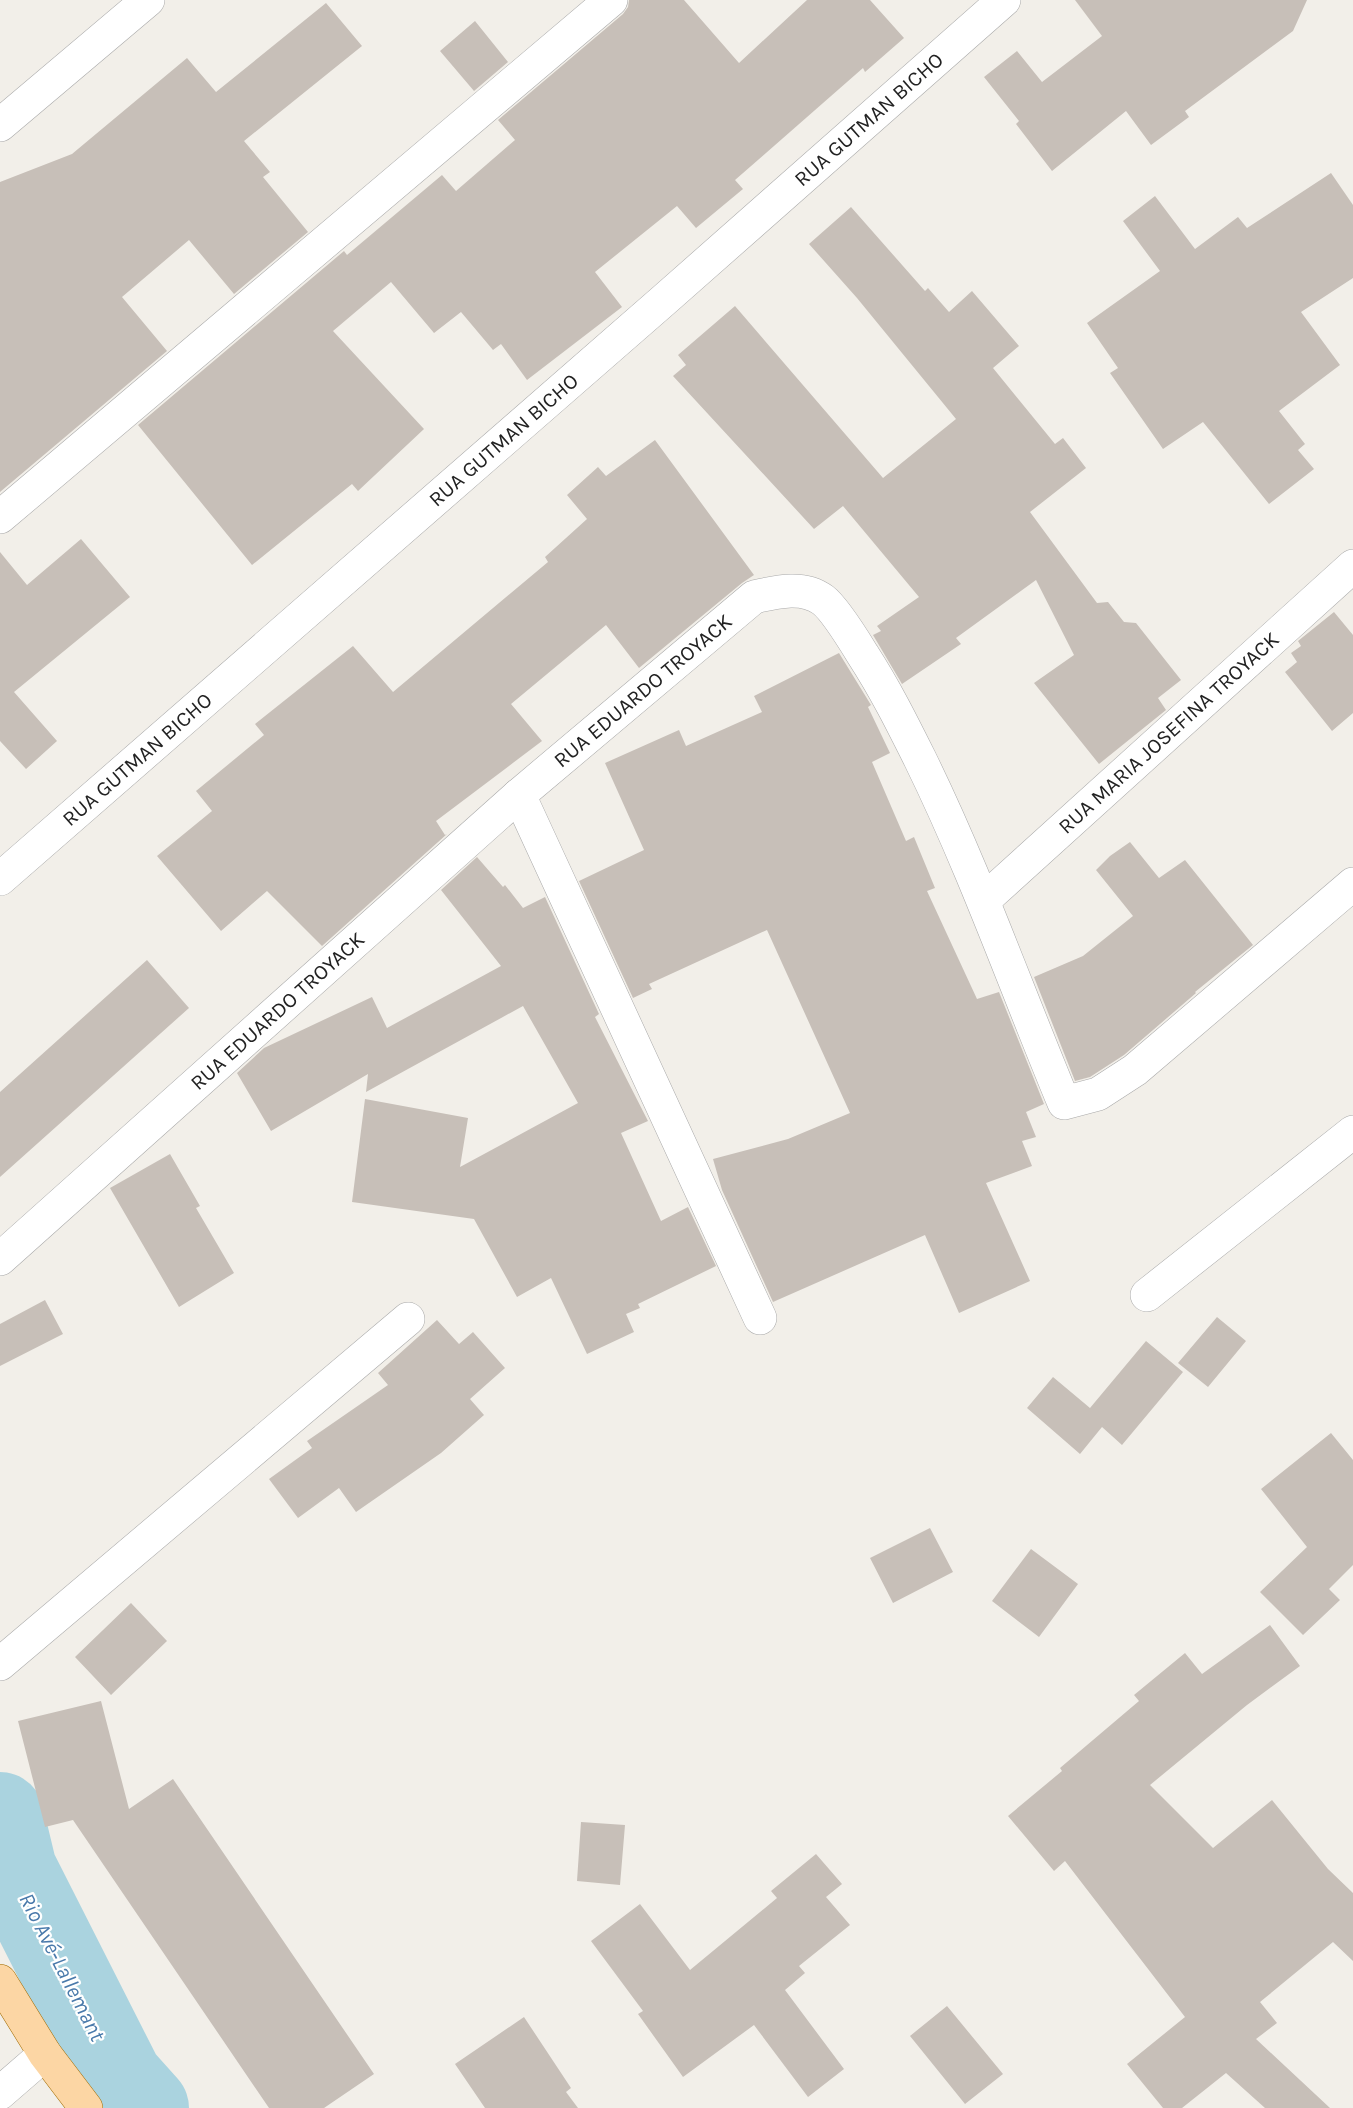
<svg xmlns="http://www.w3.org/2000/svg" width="1353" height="2108" viewBox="0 0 1353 2108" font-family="Karla,sans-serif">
<rect width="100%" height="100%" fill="#f2efe9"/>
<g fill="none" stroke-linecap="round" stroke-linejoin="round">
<path stroke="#aad3df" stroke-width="88" d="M 0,1816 L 13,1870 L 119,2079 L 145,2108"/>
</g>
<path fill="#c7bfb8" d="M 629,0 L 684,0 L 739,63 L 807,0 L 870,0 L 904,38 L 865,72 L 863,68 L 735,180 L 743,189 L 696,228 L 677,206 L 595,272 L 622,307 L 527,380 L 501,344 L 493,350 L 461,312 L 434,333 L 391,282 L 333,331 L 424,429 L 358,491 L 352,484 L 252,565 L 138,425 L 344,251 L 347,255 L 442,175 L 456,191 L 515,140 L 498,120 L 623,14 L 628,7 Z
M 1075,0 L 1307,0 L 1293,31 L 1185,111 L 1189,117 L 1151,145 L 1126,111 L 1052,171 L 1016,124 L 1019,121 L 984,77 L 1017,51 L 1042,82 L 1102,36 Z
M 326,3 L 362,46 L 244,141 L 270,172 L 263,177 L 308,232 L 234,294 L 189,240 L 122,297 L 167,351 L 0,492 L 0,182 L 72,154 L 187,58 L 216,92 Z
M 475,21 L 508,62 L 474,91 L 440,51 Z
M 1331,173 L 1353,205 L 1353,278 L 1301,312 L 1340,365 L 1279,411 L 1305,444 L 1298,450 L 1314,469 L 1269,504 L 1203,422 L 1163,449 L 1110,373 L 1118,368 L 1087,323 L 1160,271 L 1123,221 L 1155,196 L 1195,249 L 1238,217 L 1247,228 Z
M 851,207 L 925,291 L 928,288 L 949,312 L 972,291 L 1019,346 L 993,368 L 1055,444 L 1063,438 L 1086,468 L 1030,512 L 1097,603 L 1108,602 L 1124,622 L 1136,623 L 1181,680 L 1158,698 L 1166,710 L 1099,764 L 1034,683 L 1074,655 L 1036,580 L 956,638 L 961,644 L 902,684 L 873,635 L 881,631 L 877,626 L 919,597 L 843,506 L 814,529 L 673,376 L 686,365 L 678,355 L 735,306 L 883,478 L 956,419 L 857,298 L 809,244 Z
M 655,440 L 754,575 L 742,583 L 639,668 L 606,625 L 511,704 L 542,741 L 436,821 L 445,835 L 447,834 L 322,946 L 267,891 L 221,931 L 157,856 L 212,811 L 196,791 L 264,735 L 255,724 L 353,646 L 393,692 L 548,562 L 545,557 L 587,519 L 567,495 L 598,467 L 606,476 Z
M 81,539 L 130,597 L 14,692 L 57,741 L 26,769 L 0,741 L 0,552 L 27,585 Z
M 1334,612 L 1353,635 L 1353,713 L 1332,731 L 1285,672 L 1297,662 L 1291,653 L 1301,646 L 1298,641 Z
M 839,653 L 871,705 L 868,707 L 890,753 L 872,762 L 906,841 L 914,837 L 935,888 L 927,891 L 977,999 L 999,992 L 1044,1104 L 1026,1112 L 1036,1137 L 1022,1141 L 1032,1166 L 986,1183 L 1030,1281 L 959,1313 L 925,1235 L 773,1302 L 722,1190 L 713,1159 L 788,1139 L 850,1113 L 767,930 L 649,984 L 652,989 L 633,998 L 579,881 L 644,850 L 605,763 L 679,730 L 686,746 L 762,712 L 754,696 Z
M 1130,842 L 1159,878 L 1185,860 L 1253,945 L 1195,992 L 1196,993 L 1124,1055 L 1090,1077 L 1075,1081 L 1034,977 L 1083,956 L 1133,916 L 1096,870 L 1110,856 Z
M 477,857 L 503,887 L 505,885 L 523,908 L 545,897 L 599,1014 L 595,1017 L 648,1121 L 621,1133 L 661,1221 L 688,1207 L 716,1266 L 638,1304 L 640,1308 L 626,1314 L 634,1332 L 587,1354 L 551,1278 L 517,1297 L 474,1219 L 352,1202 L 365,1099 L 468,1118 L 460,1167 L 578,1103 L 523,1006 L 366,1092 L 368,1074 L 271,1131 L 237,1073 L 264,1048 L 372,997 L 387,1028 L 501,966 L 441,890 Z
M 147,960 L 189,1008 L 0,1177 L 0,1092 Z
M 170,1154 L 200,1206 L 196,1208 L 234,1273 L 179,1307 L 110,1188 Z
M 45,1300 L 63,1334 L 0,1366 L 0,1324 Z
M 1217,1317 L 1246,1341 L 1208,1387 L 1178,1363 Z
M 437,1320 L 459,1344 L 473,1332 L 505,1368 L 470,1399 L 484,1415 L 441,1453 L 356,1512 L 339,1488 L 298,1518 L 269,1479 L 312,1448 L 307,1441 L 388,1385 L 378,1373 Z
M 1146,1341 L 1183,1372 L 1122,1445 L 1102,1427 L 1080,1454 L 1027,1408 L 1053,1377 L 1090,1408 Z
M 1331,1433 L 1353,1460 L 1353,1565 L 1329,1589 L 1340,1600 L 1303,1635 L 1260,1592 L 1307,1547 L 1261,1489 Z
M 930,1528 L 953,1572 L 893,1603 L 870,1558 Z
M 1031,1549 L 1078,1584 L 1039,1637 L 992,1601 Z
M 131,1603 L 167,1641 L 111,1695 L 75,1657 Z
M 1270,1625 L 1300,1666 L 1247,1705 L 1150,1785 L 1213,1848 L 1272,1800 L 1328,1869 L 1353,1893 L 1353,1961 L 1333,1942 L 1260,2002 L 1277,2023 L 1256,2039 L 1330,2108 L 1265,2108 L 1226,2073 L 1182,2108 L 1163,2108 L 1127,2064 L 1185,2017 L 1065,1861 L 1054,1871 L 1008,1816 L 1062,1771 L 1060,1768 L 1139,1701 L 1134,1695 L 1185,1653 L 1202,1674 Z
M 101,1701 L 129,1809 L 173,1779 L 374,2074 L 324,2108 L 269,2108 L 73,1820 L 45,1827 L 18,1721 Z
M 581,1822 L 625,1825 L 620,1885 L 577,1881 Z
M 816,1854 L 842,1884 L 826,1897 L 850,1925 L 799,1966 L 805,1973 L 785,1990 L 844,2069 L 808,2097 L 754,2025 L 683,2077 L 638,2014 L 643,2011 L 591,1941 L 640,1904 L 690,1970 L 777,1898 L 771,1891 Z
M 947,2006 L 1003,2074 L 965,2104 L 910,2036 Z
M 524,2017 L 571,2088 L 566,2092 L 578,2108 L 485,2108 L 455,2064 Z"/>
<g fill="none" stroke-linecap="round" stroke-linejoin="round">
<g stroke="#a9a9a9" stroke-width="34">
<g id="minor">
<path d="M 0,125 L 148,0"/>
<path d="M 0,517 L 611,0"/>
<path d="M 519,795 L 760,1318"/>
<path id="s1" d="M 0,879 L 664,300 L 1004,0"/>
<path id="s2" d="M 984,900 L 1353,566"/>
<path id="s3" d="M 0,1259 L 519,795 L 754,597 C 776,592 803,585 823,600 C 835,609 855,642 863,655 C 885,689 902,723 920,759 C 975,871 1016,988 1064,1103 L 1098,1094 L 1135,1070 L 1353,884"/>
<path d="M 1147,1295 L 1353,1132"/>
<path d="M 0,1664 L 408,1319"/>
<path d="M 0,2093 L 45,2054"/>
</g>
</g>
<g stroke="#a06b00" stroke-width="34">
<path id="major" d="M 0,1981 L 45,2054 L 86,2108"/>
</g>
<use href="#minor" stroke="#fff" stroke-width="33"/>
<use href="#major" stroke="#fcd6a4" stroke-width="33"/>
</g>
<g text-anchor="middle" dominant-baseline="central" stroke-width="4.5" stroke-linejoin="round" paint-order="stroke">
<g font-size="21" fill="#222" stroke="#fff">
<text stroke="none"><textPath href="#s1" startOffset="1154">RUA GUTMAN BICHO</textPath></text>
<text stroke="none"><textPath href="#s1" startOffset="668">RUA GUTMAN BICHO</textPath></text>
<text stroke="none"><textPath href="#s3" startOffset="858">RUA EDUARDO TROYACK</textPath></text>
<text stroke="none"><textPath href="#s2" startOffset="249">RUA MARIA JOSEFINA TROYACK</textPath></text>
<text stroke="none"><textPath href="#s1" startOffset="182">RUA GUTMAN BICHO</textPath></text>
<text stroke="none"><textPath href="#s3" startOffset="372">RUA EDUARDO TROYACK</textPath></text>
</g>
<g font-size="22" font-style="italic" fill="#4a7aab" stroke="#fff">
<text transform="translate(62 1967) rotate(63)">Rio Avé‐Lallemant</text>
</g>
</g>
</svg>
